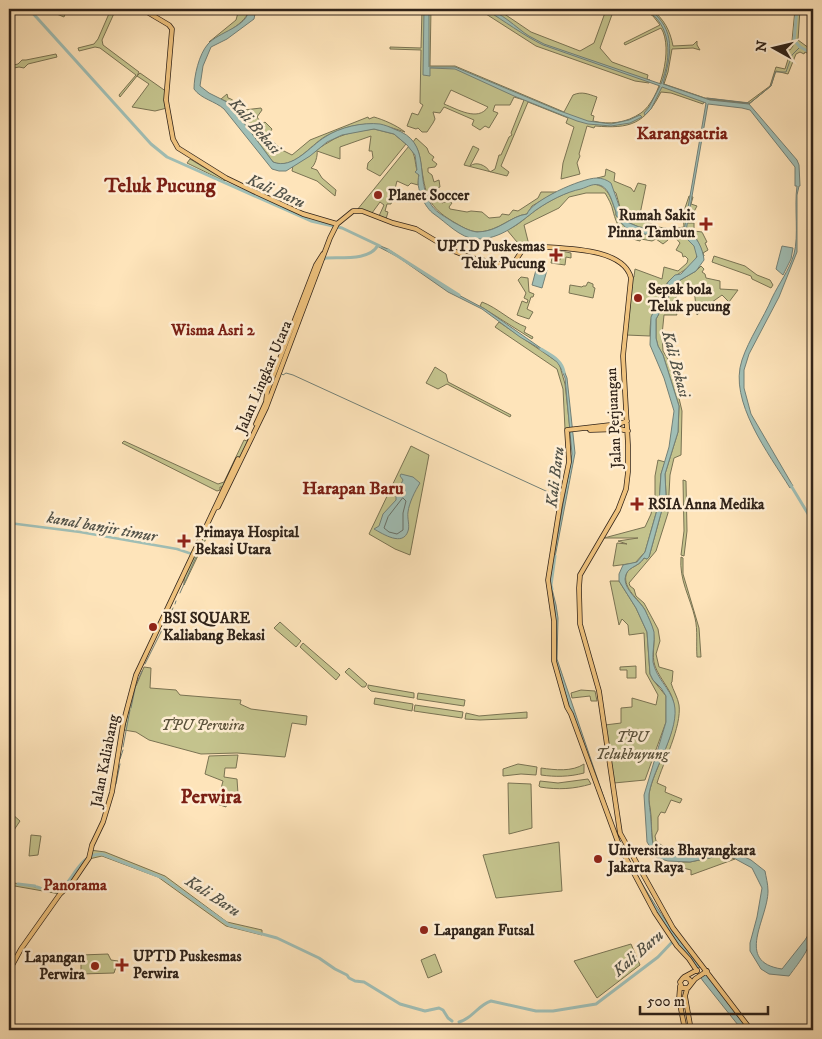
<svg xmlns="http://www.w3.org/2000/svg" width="822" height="1039" viewBox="0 0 822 1039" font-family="'IM FELL DW Pica',serif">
<rect width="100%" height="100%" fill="#fee4ba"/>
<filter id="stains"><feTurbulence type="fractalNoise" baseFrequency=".004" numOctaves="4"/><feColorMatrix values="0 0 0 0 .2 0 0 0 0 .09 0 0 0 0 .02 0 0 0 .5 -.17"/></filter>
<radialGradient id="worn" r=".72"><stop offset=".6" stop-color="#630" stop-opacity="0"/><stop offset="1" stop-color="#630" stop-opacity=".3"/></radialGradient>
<path fill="#c4c38d" stroke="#7a7353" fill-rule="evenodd" d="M 47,9 L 67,9 L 64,17 L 47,10 Z
M 111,9 L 116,9 L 102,40 L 103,45 L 139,72 L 137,76 L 140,73 L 167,92 L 167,108 L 155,111 L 132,107 L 149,84 L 137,76 L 120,97 L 119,95 L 136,75 L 100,48 L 95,47 L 79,51 L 78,48 L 94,44 L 98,39 Z
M 239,9 L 249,9 C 248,23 220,36 209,42 L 236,20 Z
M 422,9 L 431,9 L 430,66 L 455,66 L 564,112 L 573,95 C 582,91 588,94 597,97 L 591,115 L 594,116 L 593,121 C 610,125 626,123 641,113 C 660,100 674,48 661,28 L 625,45 L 624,43 L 660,25 L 653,16 L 642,9 L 651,9 C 664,19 670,30 673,46 L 693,45 L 697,41 L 697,45 L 700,50 L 693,48 L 672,49 L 668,72 L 664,84 L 705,98 L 747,103 L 770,86 L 776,67 L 785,69 L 789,56 L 785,54 L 787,49 L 790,50 L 793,46 L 792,41 L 795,9 L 800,9 L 798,40 L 813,51 L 813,56 L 805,52 L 804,54 L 800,52 L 796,54 L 788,74 L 776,71 L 771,86 L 749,104 L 705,99 L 703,104 L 671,93 L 661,92 C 645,124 630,129 595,126 L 594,128 L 587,126 L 579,154 L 580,156 L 577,163 L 580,174 L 561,179 L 563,163 L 574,127 L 566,123 L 568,118 L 528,102 L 501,166 L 509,172 L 507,176 L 464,165 L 473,146 L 479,149 L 470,166 C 476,161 486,165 490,172 L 495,169 L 499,155 L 501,155 L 509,137 L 512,135 L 511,133 L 524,100 L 514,97 L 510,105 L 495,105 L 493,111 L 498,113 L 489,128 L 485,126 L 480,130 L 472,125 L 474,120 L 444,107 L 440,113 L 433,112 L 435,119 L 433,123 L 427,132 L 422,132 L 418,128 L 416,129 L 407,126 L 412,113 L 418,115 L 423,105 L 420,103 L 421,50 L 390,49 L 390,47 L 421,48 ZM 451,90 L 488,107 C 478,122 457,109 444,104 Z
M 489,9 L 497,9 L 531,32 L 580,51 L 594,43 L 606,10 L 614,9 L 600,48 L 612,62 L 648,75 L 647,79 L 650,80 L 649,83 L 635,81 L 536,46 L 486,14 Z
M 56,54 L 57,57 L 28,64 L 24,68 L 19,67 L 9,69 L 9,66 L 18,64 L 22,60 L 26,60 Z
M 227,94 L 228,98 C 234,99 237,106 243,107 L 244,110 L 261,108 L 262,110 L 257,117 L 262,124 L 265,122 L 272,129 L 268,136 L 269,138 L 282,150 L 292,155 L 310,140 L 368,117 L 369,119 L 374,117 C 384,120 396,125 405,132 C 389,127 376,122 359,125 C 348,126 336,131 326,136 C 310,145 293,171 273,162 L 229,103 L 221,99 Z
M 374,129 L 394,134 L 406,144 L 380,176 L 367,169 L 368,163 L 373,158 L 372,151 L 369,151 L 371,136 L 340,147 L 340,159 L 317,151 C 318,155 315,166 311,168 L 317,170 L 322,178 L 336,190 L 335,196 L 317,181 L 292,171 L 293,165 C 307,159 316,149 329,142 C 343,133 358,131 374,129 Z
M 416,138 L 427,148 L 429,153 L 434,157 L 432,160 L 437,164 L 435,167 L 428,168 L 428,172 L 432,175 L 434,182 L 439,180 L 440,187 L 432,190 L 432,193 L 437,192 L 442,203 L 448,201 L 452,203 L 449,207 L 450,209 L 467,212 L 471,211 L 482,212 L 489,218 L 500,217 L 502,214 L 509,215 L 513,210 L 518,211 L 538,198 L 541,192 L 556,192 L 532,206 L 527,214 C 511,216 500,230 480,232 C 469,232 461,226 452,221 C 429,207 426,196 422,171 C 420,159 420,151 413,142 Z
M 409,146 C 417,155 414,166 419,176 L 418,185 L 411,183 L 408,186 L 397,181 L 391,204 L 387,204 L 385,211 L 388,212 L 386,219 L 379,216 L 384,205 L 380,202 L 372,213 L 357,210 Z
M 190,159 L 225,180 L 224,181 L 187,163 Z
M 606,169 L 615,173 L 614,181 L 631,188 L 634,192 L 638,183 L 646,185 L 639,219 L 652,224 L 652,226 L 671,229 L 684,227 L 683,214 L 689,196 L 693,197 L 691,204 L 697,206 L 688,223 L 694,223 L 694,231 L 702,232 L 707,242 L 705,243 L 708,250 L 703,253 L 704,256 L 697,240 L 692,233 L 677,231 L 667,234 L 665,231 L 639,227 L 627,222 L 621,211 L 616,193 L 597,178 L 605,176 Z
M 593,184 C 609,186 611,199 616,212 L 616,215 C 626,233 635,233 654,235 L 656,237 L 668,237 L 668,240 L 663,244 L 656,239 L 652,241 L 641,239 L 640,241 C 622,237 617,226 613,211 C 612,205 608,198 605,193 L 586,193 L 569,197 L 559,208 L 524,225 L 529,245 L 522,248 L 507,230 C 519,225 526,217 536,210 C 552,198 574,189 593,184 Z
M 674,236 C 682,236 689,238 694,245 C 706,265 677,271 668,282 C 663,288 654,308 652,316 C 650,322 650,330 650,336 L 626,335 L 631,278 L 634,277 L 635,269 L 662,279 L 664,267 L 678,271 L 687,263 L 688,259 L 685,256 L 683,257 L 682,253 L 676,250 L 680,243 Z
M 561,251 L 571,253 L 571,258 L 566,257 L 565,265 L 551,263 L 552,258 L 560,260 Z
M 714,256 L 745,266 L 757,275 L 770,280 L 773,285 L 771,288 L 752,279 L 751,276 L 712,262 Z
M 701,266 L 704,269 L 702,272 L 705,274 L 706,278 L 720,281 L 720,289 L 738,290 L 729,302 L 722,295 L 708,305 L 697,315 L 694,289 L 680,288 L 673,305 L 677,315 L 664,315 L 662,335 L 663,351 L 671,364 L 682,411 L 681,455 L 674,458 L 670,475 L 668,513 L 656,551 L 629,583 L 630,586 L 634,589 L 636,596 L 644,603 L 658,629 L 660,641 L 656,654 L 659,667 L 673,671 L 672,682 L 671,683 C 673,690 678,698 679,705 C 682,726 663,763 657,783 L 666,787 L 665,792 L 682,799 L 680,803 L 671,800 L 665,813 L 661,812 L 658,817 L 658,830 L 655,836 L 656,841 L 664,847 L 675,853 L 729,847 L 730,850 L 677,856 L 668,856 L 655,851 C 651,839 652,829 651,817 C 651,809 648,801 649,794 C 654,767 677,736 674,706 C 673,691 660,680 655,666 C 651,655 656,642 653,631 C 652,625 648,617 645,610 C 639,599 623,589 626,575 C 628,566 638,568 644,558 L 647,559 L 649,557 L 666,495 L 665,474 L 678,432 L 679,406 L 663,355 L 658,346 L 656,338 L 656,319 L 677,282 L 696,271 Z
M 521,277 L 528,278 L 529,292 L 534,294 L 533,297 L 531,297 L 527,309 L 533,312 L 529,319 L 517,315 L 522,301 L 527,303 L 528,300 L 524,298 L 526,293 L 518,280 Z
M 588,282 L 593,284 L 593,287 L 595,288 L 593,298 L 569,293 L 570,285 L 582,287 L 583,286 L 586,286 Z
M 482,302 C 498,308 510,321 526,327 L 524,332 L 533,337 L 532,339 L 480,306 Z
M 499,322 L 559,363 L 565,384 L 570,429 L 565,429 L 563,389 L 557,369 L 495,327 Z
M 435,367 L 446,374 L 448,382 L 511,415 L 510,417 L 447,384 L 438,389 L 426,383 Z
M 251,434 L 253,434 L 225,487 L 220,487 L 220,490 L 217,491 L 122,443 L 124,441 L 218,484 L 224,482 L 244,440 L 247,441 Z
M 411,446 L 429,455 L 410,555 L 395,549 L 369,534 Z
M 658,460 L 665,462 L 661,474 L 659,503 L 645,552 L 635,563 L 613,566 L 617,543 L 627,544 L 618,541 L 638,538 L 604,538 L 645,527 L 651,514 L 655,496 L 655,476 Z
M 683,480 L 686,481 L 687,531 L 684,556 L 681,555 L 684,531 Z
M 208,524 L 212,526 L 184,585 L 184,576 Z
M 681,557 L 683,558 L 683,574 L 699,628 L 701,657 L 697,657 C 696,643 698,631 695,618 C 690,597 679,580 681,557 Z
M 610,581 L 619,581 L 636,608 L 647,632 L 650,674 L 653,680 L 666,696 L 666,722 L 645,780 L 614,783 L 605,725 L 621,723 L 621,708 L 632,707 L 632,698 L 656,705 L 658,695 L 646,673 L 644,633 L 629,635 L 628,625 L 622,619 L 619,625 Z
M 280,622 L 301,641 L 296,647 L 274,628 Z
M 303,643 L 340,675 L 336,680 L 300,647 Z
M 636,666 L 636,678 L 627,678 L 627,670 L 620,670 L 620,667 Z
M 144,667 L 151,668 L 150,688 L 176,690 L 180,695 L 241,700 L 240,704 L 251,709 L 307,716 L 306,725 L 292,723 L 285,757 L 237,753 L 201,754 L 149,740 L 136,732 L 124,730 L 134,686 L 136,686 Z
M 349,668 L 367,684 L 365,687 L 362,687 L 345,672 Z
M 368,685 L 414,693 L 414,698 L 371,691 L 368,688 Z
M 581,690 L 595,691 L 597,701 L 591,701 L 590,696 L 572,698 L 571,693 Z
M 418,693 L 465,700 L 464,706 L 417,699 Z
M 375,698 L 413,704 L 412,711 L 374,704 Z
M 415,705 L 463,712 L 462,718 L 414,711 Z
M 527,712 L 527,718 L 480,720 L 465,719 L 466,713 L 479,716 Z
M 238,755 L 236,768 L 225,768 L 224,777 L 237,779 L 238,794 L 229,792 L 226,807 L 217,804 L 223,781 L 205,774 L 209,756 Z
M 518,764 L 537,767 L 536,775 L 521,774 L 503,776 L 503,769 Z
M 584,764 L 584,773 C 569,777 555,777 541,775 L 541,768 C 555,770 572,772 584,764 Z
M 588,779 L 591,784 C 574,789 558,790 540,787 L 539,786 L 540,781 L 558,783 Z
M 508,783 L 531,784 L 532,828 L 509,834 Z
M 11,813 L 20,821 L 14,830 L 9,823 L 9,815 Z
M 31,835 L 41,836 L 38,855 L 29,856 Z
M 559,842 L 562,891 L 496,898 L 483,855 Z
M 90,850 L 105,852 L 165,876 L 227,922 L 262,930 L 262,935 L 226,926 L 158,877 L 102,856 L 89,859 L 72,883 L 60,894 L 9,885 L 9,882 L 41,888 L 61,890 L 85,859 L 89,856 Z
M 723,855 L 735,859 L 691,875 L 691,870 L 675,866 L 679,862 L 690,862 Z
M 631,944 L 640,965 L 597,998 L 574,961 Z
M 108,954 L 111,960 L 118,961 L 114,973 L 81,974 L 81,955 Z
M 435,954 L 442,972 L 428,978 L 421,960 Z"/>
<path fill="#a0beb5" stroke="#738077" d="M 249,9 L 256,9 L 254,19 L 227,39 L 211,47 L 203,66 L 200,86 L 209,93 L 229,103 L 273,162 C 293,170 310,146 325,137 C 340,127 363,122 380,124 C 385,125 390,127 394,129 C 434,142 413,179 432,206 C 437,213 446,217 453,222 C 461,226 468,231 477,232 C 499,232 510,216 527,214 C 531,201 581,178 597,178 C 602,178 607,180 611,183 L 624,220 L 627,222 L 639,227 L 665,231 L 667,234 L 684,231 L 706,103 L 662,87 L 651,109 L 645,115 L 644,113 L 649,107 L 660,86 L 543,45 C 523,35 504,21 485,9 C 501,11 516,28 529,36 C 534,39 539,41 544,44 L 661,84 C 672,56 672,27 646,9 L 649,9 C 677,30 671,55 663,84 L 710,100 L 749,104 L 797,160 L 799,165 L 800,186 L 799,186 L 797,195 L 797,252 L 779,297 L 749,354 L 744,370 L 744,388 L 751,414 L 793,486 L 790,488 C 769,454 728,401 742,360 C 749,339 763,319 772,298 C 779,283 789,271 794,254 C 799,236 794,207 797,186 L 795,186 L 795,167 L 750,110 L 742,108 L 708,104 L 686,231 C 697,235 703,249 704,260 L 696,271 L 677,282 L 656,319 L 656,338 L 658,346 L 663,355 L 679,406 L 678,432 L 665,474 L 666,495 L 649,557 L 647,559 L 644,558 C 638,568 626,566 625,579 C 625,591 640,601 645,610 C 648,617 652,624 654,632 C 655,642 652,652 653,662 C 656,678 670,688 674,703 C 681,729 653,768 649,794 C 648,803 651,812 651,821 C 652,832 651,840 655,851 L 668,856 L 677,856 L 730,850 L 751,860 L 765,871 C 766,877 768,884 768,891 C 768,919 734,962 782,969 L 805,940 L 813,927 C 813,946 800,961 789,976 L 769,974 L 761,969 L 750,951 L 750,943 L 757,917 L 762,888 L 752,868 L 730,856 L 723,855 L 690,862 L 668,861 L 657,858 L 647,842 L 644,795 L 666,722 L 666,696 L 661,688 L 653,680 L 650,674 L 647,632 L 636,608 L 619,581 L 619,574 L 623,565 L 637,562 L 645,552 L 659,503 L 661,474 L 669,447 L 674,411 L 664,378 L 650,345 L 651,317 L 668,282 L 675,275 L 681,274 L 697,257 L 694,246 L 684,236 L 656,236 L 654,235 C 633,233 627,233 616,215 L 616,212 C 613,205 610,190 602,186 C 594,182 588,187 581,189 C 566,192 549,201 536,210 C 519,223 500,240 476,239 C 460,238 447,223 434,214 C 425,208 415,188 419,175 L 415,172 L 417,170 L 415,155 L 407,145 L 394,134 L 374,129 L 342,135 L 327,142 L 310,156 L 286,171 L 279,171 L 272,169 L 224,109 C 215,101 201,99 194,89 C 194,76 199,54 208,44 C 218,32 248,27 249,9 Z
M 424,9 L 429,9 L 429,67 L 455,67 L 560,111 L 588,121 L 611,124 L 629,120 L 640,115 L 642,117 L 630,123 L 611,126 L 588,124 L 577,121 L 514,96 L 455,69 L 430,68 L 430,76 L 423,75 Z
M 378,245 L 388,249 L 453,292 L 485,309 L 555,358 L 563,368 L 567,378 L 575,453 L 551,578 L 551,585 L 556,605 L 558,618 L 557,659 L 611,819 C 631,873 665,922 700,967 L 698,969 L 678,945 L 657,914 L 618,841 L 570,709 L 555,660 L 555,611 L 550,578 L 572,454 L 565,378 L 561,368 L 557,362 L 537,347 L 520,337 L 482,309 L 448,292 L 398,257 L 377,246 Z
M 782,246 L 793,248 L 791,259 L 783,275 L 776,269 Z
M 537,266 L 547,270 L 542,288 L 532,285 Z
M 401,474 L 413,477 L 420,483 C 415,491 409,503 408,512 C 407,518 410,526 408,531 C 403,547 383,534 374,529 L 379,526 L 383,514 L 396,500 L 396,494 L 401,492 L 399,488 L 403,480 L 400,476 Z
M 707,971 L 751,1030 L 742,1030 L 703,981 L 699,975 Z"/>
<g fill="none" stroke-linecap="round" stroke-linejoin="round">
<path stroke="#687067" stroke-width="1" d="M 403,498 L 406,501 L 403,513 L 403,530 L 397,534 L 389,532 L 384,528 L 388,517 Z"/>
<path stroke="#738077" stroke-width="1" d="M 707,98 L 750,103 L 771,86 L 775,72 L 786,72 L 792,55 L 800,47
M 280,372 L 283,375 L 286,373 L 293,375 L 559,497
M 180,593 L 196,557
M 175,604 L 176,601
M 145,664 L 173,608
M 131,708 L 136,684 L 142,671
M 123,747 L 130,710
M 120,759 L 123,750
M 116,784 L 120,764"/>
<path stroke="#a0beb5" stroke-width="2.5" d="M 9,523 L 80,532 L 177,549 L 192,554
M 43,889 L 49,889"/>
<path stroke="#a0beb5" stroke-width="3" d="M 29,9 L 151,144 L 167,157 L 311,221 L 342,228 L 380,246
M 797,9 L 794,40 L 800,47 L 813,54
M 388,250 L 459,295
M 322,260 L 326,258 C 341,257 370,261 378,245
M 541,349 C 551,355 562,360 564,372
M 790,484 L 813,522
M 552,589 L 551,585 L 555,556
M 9,882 L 13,882
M 18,884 L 35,886
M 37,887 L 40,888
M 49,889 L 61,890 C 74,878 81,853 102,854 L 163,878 L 229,925 L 277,938 L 319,958 L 335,969 L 347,975 L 349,978 L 355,981 L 364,982 L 400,1004 L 425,1011 L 439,1008 L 443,1010 L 448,1018 L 452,1021
M 459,1022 C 472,1019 478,1005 491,1001 L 536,1011 L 553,1011 L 596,1004 L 658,957 L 675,939"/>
<g stroke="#302319" stroke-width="5.5">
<path id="primary" d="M 142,9 L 169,25 L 172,29 L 166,100 L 173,139 L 178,148 L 226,178 L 253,191 L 303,214 L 337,224
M 627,421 L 619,424 L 567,430 L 569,462 L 560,505 L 548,580 L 554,621 L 554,661 L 567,707 L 571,714 L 619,845 L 655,913 L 677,946 L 689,959 L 697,971
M 256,424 L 266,402 L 267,392 L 316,265 L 323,254
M 590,430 L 620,429 L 628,431
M 215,508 L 218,507 L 266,408 L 330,238 L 337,224 L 353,211 L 362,211 L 393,223 L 416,229 L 451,250 L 472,258 L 504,265 L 514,263 L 523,249 L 533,246 C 559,249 623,246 631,278 L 623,356 L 628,445 L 628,472 L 626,489 L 618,510 L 580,575 L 579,588 L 580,624 L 599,691 L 620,833 L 673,928 L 751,1030
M 9,971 L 21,949 L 60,894 L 72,883 L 89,858 L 92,845 L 103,822 L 112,792 L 123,724 L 136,675 L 238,459
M 684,977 L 697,970
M 691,984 L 690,980 L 687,978 L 683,978 L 680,982 L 682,988 L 688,988 L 695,979 L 707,971
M 680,986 L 679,999 L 685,1030
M 687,989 L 685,996 L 691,1030"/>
</g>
<use href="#primary" stroke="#efc27d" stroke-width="4"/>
</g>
<g fill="#8f2418" stroke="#feedd2" stroke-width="2">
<circle cx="378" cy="195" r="5"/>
<path d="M703.5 216.5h5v5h5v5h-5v5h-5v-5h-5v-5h5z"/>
<path d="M553.5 247.5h5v5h5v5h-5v5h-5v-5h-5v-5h5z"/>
<circle cx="638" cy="298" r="5"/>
<path d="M634.5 496.5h5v5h5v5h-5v5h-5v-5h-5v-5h5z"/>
<path d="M181.5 533.5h5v5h5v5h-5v5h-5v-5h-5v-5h5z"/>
<circle cx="153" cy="627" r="5"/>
<circle cx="598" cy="859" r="5"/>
<circle cx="424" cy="930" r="5"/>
<path d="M119.5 957.5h5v5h5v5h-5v5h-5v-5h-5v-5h5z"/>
<circle cx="95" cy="966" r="5"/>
</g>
<g text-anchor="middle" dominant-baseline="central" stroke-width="5" stroke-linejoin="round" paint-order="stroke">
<g font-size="15" font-weight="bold" fill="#302319" stroke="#feedd2" text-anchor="start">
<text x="388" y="195">Planet Soccer</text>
<text x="695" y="215" text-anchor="end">Rumah Sakit<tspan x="695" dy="17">Pinna Tambun</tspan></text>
<text x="545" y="246" text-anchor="end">UPTD Puskesmas<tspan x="545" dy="17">Teluk Pucung</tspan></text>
<text x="648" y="289">Sepak bola<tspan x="648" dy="17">Teluk pucung</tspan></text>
<text x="648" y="504">RSIA Anna Medika</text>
<text x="195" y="532">Primaya Hospital<tspan x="195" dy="17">Bekasi Utara</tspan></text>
<text x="163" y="618">BSI SQUARE<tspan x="163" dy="17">Kaliabang Bekasi</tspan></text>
<text x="608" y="850">Universitas Bhayangkara<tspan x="608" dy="17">Jakarta Raya</tspan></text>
<text x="434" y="930">Lapangan Futsal</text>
<text x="133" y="956">UPTD Puskesmas<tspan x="133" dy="17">Perwira</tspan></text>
<text x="85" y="957" text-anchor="end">Lapangan<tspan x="85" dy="17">Perwira</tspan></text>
</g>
<g font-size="15" fill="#302319" stroke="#feedd2">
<text transform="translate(264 377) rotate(-67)">Jalan Lingkar Utara</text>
<text transform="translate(614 418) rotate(-93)">Jalan Perjuangan</text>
<text transform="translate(105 761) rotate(-79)">Jalan Kaliabang</text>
</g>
<g font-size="15" font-style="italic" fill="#5c533c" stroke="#feedd2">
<text x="203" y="725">TPU Perwira</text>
<text x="632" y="737">TPU<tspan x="632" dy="17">Telukbuyung</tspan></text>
</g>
<g font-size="16" font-style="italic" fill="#525248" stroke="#feedd2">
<text transform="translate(255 126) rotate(49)">Kali Bekasi</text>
<text transform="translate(276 191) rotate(24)">Kali Baru</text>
<text transform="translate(676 364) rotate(75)">Kali Bekasi</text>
<text transform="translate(555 477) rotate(-83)">Kali Baru</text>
<text transform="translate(102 527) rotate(10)">kanal banjir timur</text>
<text transform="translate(213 896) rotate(33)">Kali Baru</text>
<text transform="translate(638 953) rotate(-41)">Kali Baru</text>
</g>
<g font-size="16" font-weight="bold" fill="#7a1f14" stroke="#feedd2">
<text x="213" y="330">Wisma Asri 2</text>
<text x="75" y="885">Panorama</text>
</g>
<g font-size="18" font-weight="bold" fill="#7a1f14" stroke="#feedd2">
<text x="682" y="134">Karangsatria</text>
<text x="353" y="489">Harapan Baru</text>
</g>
<g font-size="20" font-weight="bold" fill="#7a1f14" stroke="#feedd2">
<text x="160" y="186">Teluk Pucung</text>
<text x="211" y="797">Perwira</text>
</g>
</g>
<rect width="822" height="1039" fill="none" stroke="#fee4ba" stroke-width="30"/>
<rect x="10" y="10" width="802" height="1019" fill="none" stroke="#302319" stroke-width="2.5"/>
<rect x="15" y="15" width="792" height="1009" fill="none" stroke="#302319"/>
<g transform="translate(774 48) rotate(278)" stroke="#feedd2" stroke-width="4" paint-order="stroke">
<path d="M0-4L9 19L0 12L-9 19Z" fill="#302319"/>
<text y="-8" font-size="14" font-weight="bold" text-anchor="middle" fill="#302319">N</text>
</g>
<path d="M640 1006v8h128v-8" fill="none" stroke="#302319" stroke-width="2.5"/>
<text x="647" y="1006" font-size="15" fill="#302319" stroke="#feedd2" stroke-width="4" paint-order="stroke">500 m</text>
<rect width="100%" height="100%" filter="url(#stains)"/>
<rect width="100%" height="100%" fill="url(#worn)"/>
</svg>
